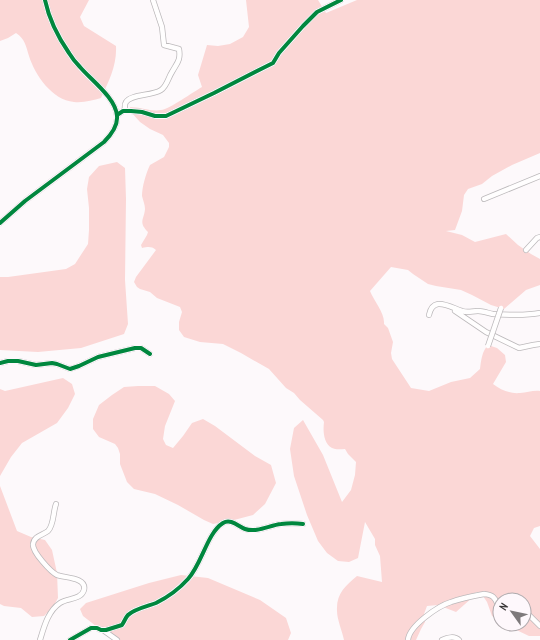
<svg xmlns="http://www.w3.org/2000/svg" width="540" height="640" viewBox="0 0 540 640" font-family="'PT Sans Narrow',sans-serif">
<rect width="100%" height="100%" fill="#fdf9fb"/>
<path fill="#fbd7d6" d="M 0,0 L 89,0 L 80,17 L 84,26 L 116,46 C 117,65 109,81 101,98 C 93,100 84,103 74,102 C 52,100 35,75 29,56 C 26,46 25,39 16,33 L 8,38 L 0,41 Z
M 246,0 L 318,0 L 326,13 L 357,0 L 540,0 L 540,153 L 512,165 L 492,176 L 482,184 L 468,189 L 464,195 L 462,211 L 455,230 L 446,231 L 462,235 L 475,242 L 506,234 L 518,245 L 531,254 L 540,259 L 540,285 L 526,290 L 504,309 L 491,305 L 472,295 L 461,290 L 436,286 L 428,284 L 413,274 L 408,270 L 391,267 L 370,291 C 374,301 385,313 384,324 L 388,328 L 393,342 L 391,353 L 392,359 L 411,388 L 429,391 L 451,382 L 470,378 L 480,369 C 481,361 482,351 488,345 L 497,348 L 505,355 L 506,362 L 493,384 C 501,390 510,394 520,393 C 527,393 533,390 540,391 L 540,526 L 534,528 L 530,536 L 540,549 L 540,636 L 529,636 L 504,624 L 524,624 L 524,600 L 500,600 L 500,621 L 492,616 L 487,602 L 481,593 L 476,592 L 473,597 L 456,612 L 438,605 L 427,606 L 424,614 L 425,622 L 421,629 L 416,640 L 344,640 C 342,631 337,619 337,611 C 336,594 345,586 357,576 L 382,582 L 380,556 L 375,545 L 375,539 L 365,522 L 358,558 L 349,562 L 338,561 L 327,553 L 318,541 L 307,515 L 294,476 L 290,449 L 294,428 L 303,420 L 323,455 L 342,502 L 351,490 L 355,475 L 356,462 L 348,454 L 345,449 C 341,449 336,450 332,448 C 323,443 323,430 324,422 L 323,420 L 300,400 L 294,393 L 286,388 L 269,369 L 262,365 L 253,360 L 241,353 L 223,344 L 200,342 L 184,337 L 179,330 L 179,322 L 182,312 L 180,307 L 157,298 L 150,292 L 140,289 L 137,287 L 134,282 L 136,277 L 156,250 C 151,246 148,247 142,248 L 141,245 L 147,235 L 148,232 C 138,222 144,220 145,209 C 145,205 143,200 142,196 C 142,187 146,173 150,165 L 164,157 L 169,147 L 169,143 L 163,135 L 150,129 L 140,122 L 131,112 L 130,107 C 140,107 152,112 161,110 C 170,109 193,92 202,87 L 198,75 L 207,45 L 218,46 L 230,44 L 243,37 L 249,27 Z
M 117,162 L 125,168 L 126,199 L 125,280 L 128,324 L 124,334 L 81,348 L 38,352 L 0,350 L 0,277 L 8,277 L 66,269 L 75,264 L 88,244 L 89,230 L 89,208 L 87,189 L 89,177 L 99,166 Z
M 63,378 L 72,384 L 75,394 L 68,408 L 57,423 L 22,443 L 11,457 L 0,476 L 0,389 L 5,391 Z
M 138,386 L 155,386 L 169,394 L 175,401 L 165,426 L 163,439 L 166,445 L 173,448 L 183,436 L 192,423 L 203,419 L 215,426 L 255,456 L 271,465 L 276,483 L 265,504 L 253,515 L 234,520 L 213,524 L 204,520 L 178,505 L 155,494 L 134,489 L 127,482 L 120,464 L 120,454 L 118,448 L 115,444 L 99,437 L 93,429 L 93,419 L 99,405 L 112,395 L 124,387 Z
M 0,486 L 17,531 L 31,537 L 45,540 L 52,550 L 57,573 L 58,598 L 53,607 L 44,616 L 32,617 L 21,608 L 4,606 L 0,604 Z
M 181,575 L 208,578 L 260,600 L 286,618 L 291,633 L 288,640 L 114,640 L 83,616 L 80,609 L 86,603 L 149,583 Z"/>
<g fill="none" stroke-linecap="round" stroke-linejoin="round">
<g stroke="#bcb9bb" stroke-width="6">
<path id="minor" d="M 125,111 C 125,108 124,105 126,102 C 131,94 152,96 161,90 C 167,86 168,78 172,72 C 177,63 181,60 179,49 L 164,45 L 162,27 L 153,0
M 117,115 L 123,111 L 131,111 L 142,112 L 155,116 L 166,116 L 214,93 L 263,68 L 273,63 L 279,53 L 303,26 L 317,12 L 341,0
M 484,199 L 540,176
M 0,223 L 25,201 L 104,142 C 111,135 118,126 117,116 C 116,98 91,80 80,67 C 76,63 72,58 69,53 C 58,37 49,19 45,0
M 526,250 L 537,238 L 540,237
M 455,311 L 486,332 L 519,348 L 533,345 L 540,344
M 429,315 C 430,310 432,305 438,304 C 446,303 455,309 462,311 C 468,313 472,311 478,311 C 483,311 488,313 493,314 C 508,315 525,316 540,313
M 0,363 L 8,361 L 18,361 L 36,365 L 52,363 L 57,364 L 70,369 L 79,366 L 98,357 L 135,348 L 141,348 L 150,354
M 524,610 L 540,626
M 103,630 L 117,640
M 40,640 C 44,627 48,611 60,603 C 67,598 81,600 84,590 C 87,577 64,578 57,575 C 51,572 32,552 33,544 C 34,536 43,535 48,531 C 54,525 53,512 56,504
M 70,640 L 91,628 L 97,628 L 101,630 L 106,630 L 122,625 C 124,622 126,617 128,615 C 134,609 148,606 156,603 C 168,597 179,589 188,579 C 202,564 207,533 223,523 C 231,518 239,527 245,529 C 257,533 270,525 281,524 C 288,523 296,523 303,524
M 408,640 C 409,626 438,606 451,602 C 462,598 473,596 484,594 C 496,595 495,600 500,609
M 442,640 C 448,637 455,636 459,640"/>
</g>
<use href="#minor" stroke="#fffefe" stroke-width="4.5"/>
<g stroke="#bcb9bb" stroke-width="6" stroke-linecap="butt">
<path id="minor-bridge" d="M 488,346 L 501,308"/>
</g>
<use href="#minor-bridge" stroke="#fffefe" stroke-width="4.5"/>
<g stroke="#fef8fc" stroke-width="6">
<path id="cycleway" d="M 117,115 L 123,111 L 131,111 L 142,112 L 155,116 L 166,116 L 214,93 L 263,68 L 273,63 L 279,53 L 303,26 L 317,12 L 341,0
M 0,223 L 25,201 L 104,142 C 111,135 118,126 117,116 C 116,98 91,80 80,67 C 76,63 72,58 69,53 C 58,37 49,19 45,0
M 0,363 L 8,361 L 18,361 L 36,365 L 52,363 L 57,364 L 70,369 L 79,366 L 98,357 L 135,348 L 141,348 L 150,354
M 70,640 L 91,628 L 97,628 L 101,630 L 106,630 L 122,625 C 124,622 126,617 128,615 C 134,609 148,606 156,603 C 168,597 179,589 188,579 C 202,564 207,533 223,523 C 231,518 239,527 245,529 C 257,533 270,525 281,524 C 288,523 296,523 303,524"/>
</g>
<use href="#cycleway" stroke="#00873e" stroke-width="4"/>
</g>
<g transform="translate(512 612) rotate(303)"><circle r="19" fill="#fef8fc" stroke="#afaaad"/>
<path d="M0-3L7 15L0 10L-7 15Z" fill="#7e7a7c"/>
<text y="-6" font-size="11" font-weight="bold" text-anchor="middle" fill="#393637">N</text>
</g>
</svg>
